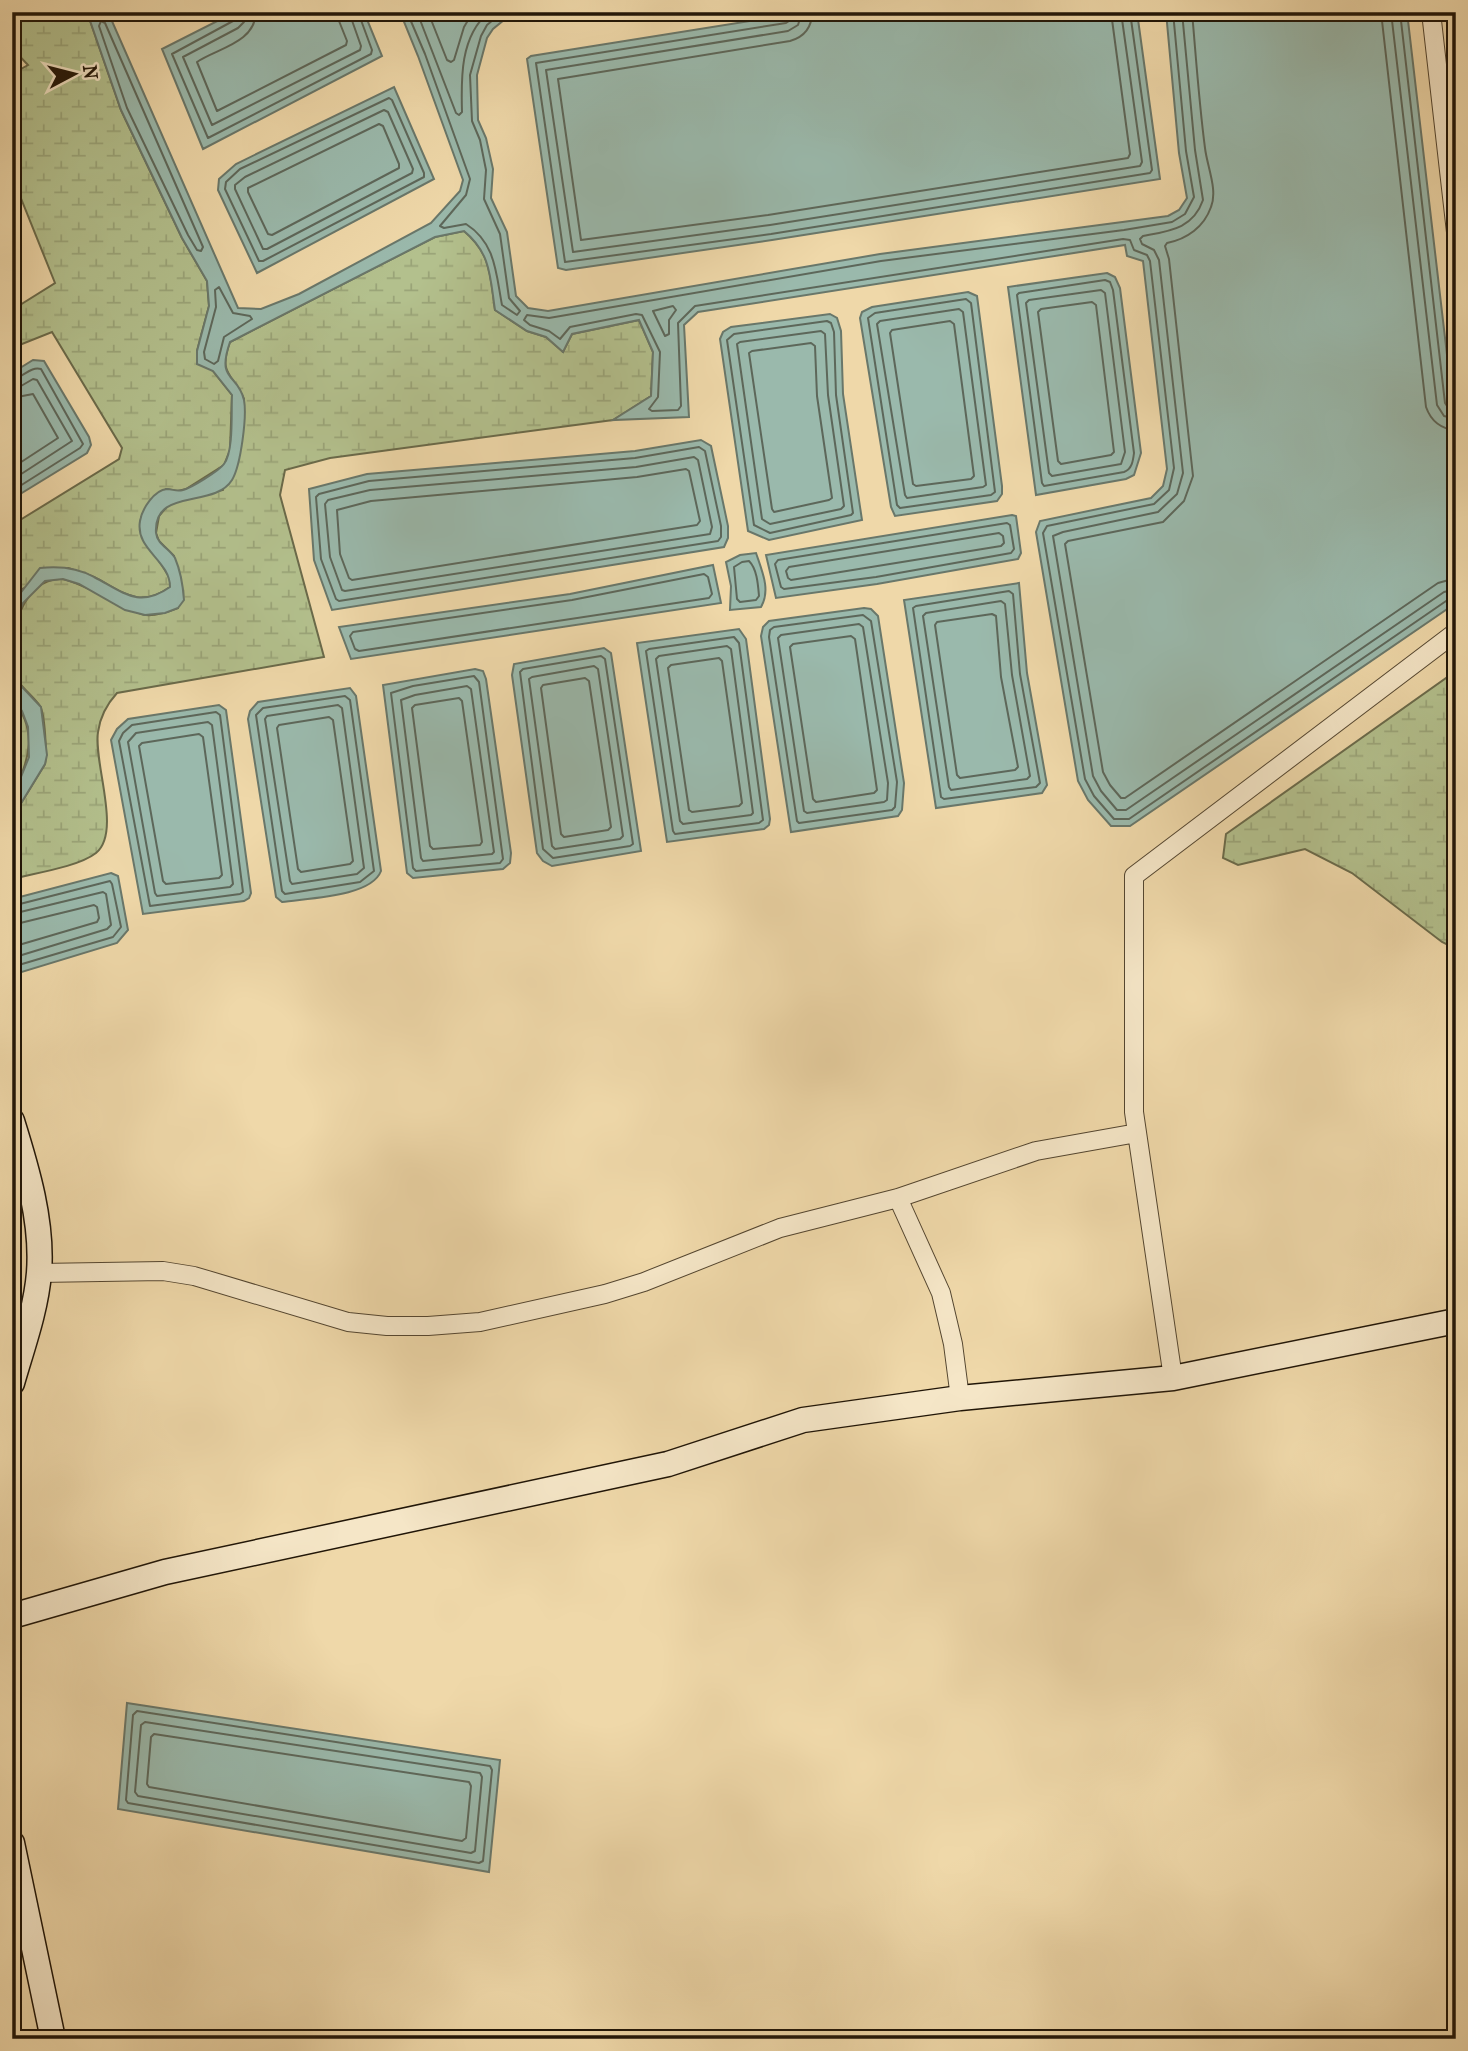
<svg xmlns="http://www.w3.org/2000/svg" width="1468" height="2051" viewBox="0 0 1468 2051" font-family="'IM FELL French Canon',serif">
<defs>
<pattern id="wetland-marsh" width="20" height="14" patternUnits="userSpaceOnUse" patternTransform="scale(1.75)"><rect width="20" height="14" fill="#b3c08d"/><path d="M1 5h8M5 5V1M11 12h8M15 12V8" fill="none" stroke="#9aa478"/></pattern>
</defs>
<rect width="100%" height="100%" fill="#efd8a9"/>
<filter id="stains"><feTurbulence type="fractalNoise" baseFrequency=".00286" numOctaves="4"/><feColorMatrix values="0 0 0 0 .2 0 0 0 0 .09 0 0 0 0 .02 0 0 0 .5 -.17"/></filter>
<radialGradient id="worn" r=".72"><stop offset=".6" stop-color="#630" stop-opacity="0"/><stop offset="1" stop-color="#630" stop-opacity=".3"/></radialGradient>
<path fill="url(#wetland-marsh)" stroke="#6a6a4a" stroke-width="2" d="M 12,12 L 87,12 L 121,110 L 182,238 L 207,281 L 209,306 L 197,351 L 232,395 L 230,450 L 224,465 L 186,489 L 178,491 L 166,489 C 117,524 150,541 170,579 L 170,587 C 139,609 123,592 94,577 C 86,573 76,571 68,568 L 20,590 L 12,604 L 12,525 L 119,459 L 122,448 L 52,332 L 12,348 L 12,310 L 55,283 L 12,176 L 12,74 L 28,65 L 12,48 Z
M 464,231 C 492,255 490,276 495,310 L 527,331 L 546,337 L 563,352 L 572,334 L 639,320 L 653,352 L 651,396 L 613,420 L 330,458 L 285,470 L 280,495 L 324,657 L 117,693 C 107,704 100,717 98,732 C 93,762 122,832 96,853 C 78,867 35,873 12,879 L 12,818 L 45,764 C 47,755 45,714 40,706 C 31,693 15,684 12,667 C 7,637 23,577 62,579 C 70,580 80,585 87,588 C 101,594 134,614 146,615 C 157,616 168,612 178,608 L 174,556 L 159,541 L 156,533 L 159,516 L 170,503 L 223,490 L 244,399 C 232,372 218,375 230,342 L 435,237 Z
M 1456,671 L 1456,949 L 1442,942 L 1352,873 L 1305,849 L 1238,865 L 1223,858 L 1226,834 Z
M 12,698 C 41,734 27,761 12,799 Z"/>
<path fill="#9ab9ac" stroke="#69776a" stroke-width="2" d="M 87,12 L 108,12 L 238,308 L 261,309 L 299,294 L 431,223 L 460,191 L 463,180 L 418,56 L 400,12 L 562,12 L 504,20 L 493,29 L 487,38 L 477,75 L 478,120 L 486,138 L 493,169 L 491,198 L 507,232 L 516,296 L 528,308 L 548,311 L 880,254 L 1168,216 L 1179,210 L 1187,198 L 1179,153 L 1166,12 L 1407,12 L 1456,432 L 1456,603 L 1130,826 L 1111,826 L 1088,800 L 1078,781 L 1036,532 L 1040,521 L 1151,498 L 1163,486 L 1167,469 L 1143,261 L 1127,256 L 1125,245 L 698,312 L 684,325 L 689,417 L 613,420 L 651,396 L 653,352 L 639,320 L 572,334 L 563,352 L 546,337 L 527,331 L 495,310 C 490,277 491,253 464,231 L 435,237 L 230,342 C 216,382 238,373 244,400 C 247,416 241,465 232,480 C 214,509 153,487 156,533 C 157,544 170,549 175,558 C 181,572 183,586 184,600 L 178,608 L 165,613 L 145,615 L 125,610 L 79,584 L 63,579 L 45,581 L 23,603 L 18,615 L 12,652 L 12,604 L 40,568 C 58,566 78,568 94,577 C 123,592 139,609 170,587 C 170,560 135,550 140,521 C 142,509 154,490 167,489 C 173,489 176,492 183,490 C 191,488 219,471 224,464 C 234,451 231,412 232,395 L 213,371 L 197,364 L 197,351 L 209,306 L 207,281 L 182,238 L 121,110 Z
M 235,12 L 364,12 L 382,56 L 203,149 L 162,49 Z
M 807,12 L 1137,12 L 1160,179 L 772,240 L 566,270 L 558,268 L 527,59 L 531,56 Z
M 394,87 L 434,179 L 257,273 L 218,190 L 219,179 L 236,164 Z
M 1107,273 L 1115,277 L 1120,288 L 1141,453 L 1134,475 L 1126,479 L 1036,495 L 1008,287 Z
M 968,292 L 977,296 L 1002,486 L 1002,494 L 997,501 L 895,516 L 891,507 L 860,318 L 862,312 L 872,307 Z
M 830,314 L 837,318 L 841,331 L 843,394 L 862,520 L 769,540 L 748,531 L 720,339 L 723,332 L 731,327 Z
M 33,360 L 44,361 L 89,437 L 91,445 L 87,453 L 12,499 L 12,373 Z
M 701,440 L 711,446 L 728,526 L 728,538 L 724,547 L 332,610 L 314,560 L 309,489 L 367,474 L 635,451 Z
M 1012,515 L 1016,516 L 1021,553 L 1018,559 L 877,584 L 776,598 L 766,555 Z
M 756,553 C 762,571 771,590 761,607 L 730,610 L 731,586 L 726,562 L 740,555 Z
M 713,565 L 721,603 L 351,659 L 339,627 L 570,594 Z
M 1019,583 L 1027,673 L 1047,785 L 1042,793 L 936,808 L 904,600 Z
M 864,608 L 871,609 L 878,616 L 904,783 L 902,810 L 898,816 L 791,832 L 761,636 L 763,627 L 769,621 Z
M 739,629 L 746,639 L 770,819 L 769,825 L 764,829 L 667,842 L 637,643 Z
M 604,648 L 611,653 L 641,851 L 552,866 L 543,861 L 537,853 L 512,675 L 514,664 Z
M 12,669 L 21,686 L 41,707 L 47,755 L 45,764 L 12,818 L 12,799 L 29,757 L 28,727 L 22,711 L 12,698 Z
M 475,669 L 483,671 L 486,679 L 511,853 L 510,863 L 503,869 L 413,878 L 407,873 L 383,685 Z
M 350,688 L 356,696 L 381,871 C 371,897 308,898 282,902 L 276,897 L 248,719 L 250,711 L 258,702 Z
M 219,705 L 226,710 L 251,893 L 249,898 L 244,901 L 143,914 L 111,740 L 117,729 L 128,719 Z
M 111,873 L 118,876 L 128,930 L 117,943 L 12,975 L 12,899 Z
M 127,1703 L 500,1760 L 489,1872 L 118,1809 Z"/>
<g fill="none" stroke-linecap="round" stroke-linejoin="round">
<path stroke="#5d675a" stroke-width="2" d="M 236,12 L 233,21 L 172,54 L 208,138 L 371,54 L 372,50 L 358,12
M 245,12 L 244,22 L 238,28 L 183,57 L 212,125 L 360,50 L 361,46 L 349,12
M 256,12 C 255,43 218,48 197,62 L 217,111 L 346,45 L 347,41 L 339,21 L 338,12
M 407,12 L 425,54 L 470,179 L 466,195 L 440,226 L 444,228 L 466,224 C 496,243 496,274 502,305 L 517,315 L 520,311 L 509,298 L 500,234 L 484,199 L 486,170 L 480,140 L 472,121 L 470,75 L 481,36 L 487,25 L 500,14 L 511,12
M 417,12 L 456,113 L 459,115 L 462,112 C 461,79 460,36 489,12
M 428,12 L 447,60 L 451,62 L 454,60 L 464,27 L 473,12
M 793,12 L 792,19 L 786,23 L 536,63 L 565,262 L 771,234 L 1150,173 L 1152,170 L 1130,12
M 802,12 L 798,25 L 788,31 L 546,70 L 573,252 L 770,225 L 1140,166 L 1142,162 L 1121,12
M 812,12 C 812,27 804,37 790,41 L 558,79 L 581,240 L 768,215 L 1128,158 L 1130,154 L 1111,12
M 1173,12 L 1186,151 L 1194,197 L 1185,214 L 1172,222 L 1124,230 L 881,261 L 549,318 L 527,315 L 524,320 L 530,325 L 549,331 L 560,339 L 570,327 L 636,314 L 642,315 L 660,352 L 658,397 L 649,409 L 652,411 L 678,410 L 681,406 L 678,323 L 695,306 L 1123,239 L 1130,240 L 1134,250 L 1147,255 L 1150,261 L 1174,468 L 1169,490 L 1154,504 L 1047,526 L 1043,533 L 1085,779 L 1094,796 L 1114,819 L 1129,819 L 1449,599 L 1456,597
M 1182,12 L 1195,150 L 1203,200 C 1193,229 1169,231 1143,236 L 1140,239 L 1142,244 L 1154,250 L 1159,260 L 1183,473 L 1177,494 L 1158,512 L 1063,532 L 1053,536 L 1093,776 L 1101,791 L 1117,810 L 1126,810 L 1444,592 L 1456,589
M 1192,12 C 1196,57 1199,103 1205,148 C 1207,166 1218,190 1211,207 C 1204,227 1187,239 1167,243 L 1165,246 L 1169,259 L 1193,476 L 1184,501 L 1163,522 L 1068,541 L 1065,544 L 1103,772 L 1110,785 L 1121,798 L 1125,798 L 1438,583 L 1456,578
M 1381,12 L 1426,407 C 1431,421 1440,429 1456,430
M 1391,12 L 1437,405 L 1444,416 L 1456,419
M 1400,12 L 1445,403 L 1449,409 L 1456,411
M 101,21 L 105,23 L 203,247 L 201,251 L 197,250 L 188,235 L 127,108 L 99,26 Z
M 389,98 L 392,100 L 424,173 L 424,177 L 263,261 L 259,261 L 225,189 L 226,182 L 240,169 Z
M 384,110 L 388,112 L 413,169 L 412,173 L 267,249 L 263,249 L 235,189 L 235,185 L 245,177 Z
M 379,124 L 383,126 L 399,164 L 399,168 L 272,235 L 268,234 L 248,192 L 248,188 Z
M 1105,280 L 1110,282 L 1113,290 L 1134,453 C 1133,461 1132,469 1124,472 L 1044,486 L 1042,483 L 1017,295 L 1019,293 Z
M 219,287 L 233,313 L 250,316 L 252,319 L 224,337 L 218,361 L 214,364 L 205,359 L 204,352 L 216,307 L 215,290 Z
M 1101,290 L 1105,293 L 1125,452 L 1121,464 L 1052,476 L 1049,473 L 1026,303 L 1029,300 Z
M 966,299 L 971,303 L 995,492 L 991,495 L 900,508 L 897,505 L 868,318 L 875,313 Z
M 1092,302 L 1096,305 L 1114,452 L 1111,455 L 1061,464 L 1058,461 L 1038,312 L 1041,309 Z
M 673,306 L 676,310 L 669,320 L 669,334 L 665,336 L 653,311 Z
M 959,309 L 963,312 L 986,485 L 983,487 L 907,498 L 905,495 L 877,324 L 880,321 Z
M 827,321 L 831,323 L 834,332 L 836,395 L 853,513 L 851,515 L 770,533 L 754,525 L 727,340 L 734,334 Z
M 950,321 L 954,324 L 974,476 L 971,479 L 916,486 L 913,484 L 890,333 L 892,330 Z
M 821,331 L 825,334 L 828,395 L 844,506 L 841,509 L 770,524 L 762,519 L 737,344 L 740,342 Z
M 811,343 L 815,346 L 817,396 L 832,498 L 829,500 L 774,512 L 772,509 L 749,353 L 752,351 Z
M 12,379 C 23,378 30,366 41,369 L 83,444 L 80,448 L 12,491
M 12,387 L 21,386 L 33,379 L 37,380 L 72,441 L 12,480
M 12,398 L 33,394 L 58,438 L 12,468
M 699,447 L 705,451 L 721,526 L 721,537 L 718,541 L 339,601 L 336,599 L 321,559 L 316,497 L 319,494 L 369,481 L 635,458 Z
M 694,457 L 698,460 L 712,527 L 710,534 L 345,591 L 342,590 L 330,557 L 325,504 L 328,500 L 370,490 L 636,467 Z
M 686,469 L 689,471 L 700,521 L 697,525 L 352,580 L 349,578 L 340,554 L 337,510 L 371,501 L 637,477 Z
M 1007,523 L 1010,525 L 1014,549 L 1011,553 L 876,577 L 784,589 L 781,587 L 775,564 L 778,560 Z
M 999,533 L 1003,536 L 1004,543 L 1001,546 L 791,580 L 788,578 L 786,571 L 789,567 Z
M 749,561 C 757,569 758,584 759,596 L 756,600 L 740,602 L 737,599 L 734,567 L 742,562 Z
M 704,574 L 708,577 L 712,594 L 709,598 L 359,651 L 355,649 L 350,636 L 353,632 L 572,600 Z
M 1009,591 L 1013,594 L 1020,674 L 1040,783 L 1036,787 L 944,799 L 941,797 L 913,608 L 916,606 Z
M 1001,601 L 1005,604 L 1012,675 L 1030,776 L 1027,779 L 951,790 L 949,787 L 923,616 L 926,613 Z
M 992,614 L 996,616 L 1001,677 L 1018,767 L 1015,770 L 960,778 L 957,775 L 935,625 L 937,622 Z
M 863,615 L 871,621 L 897,782 L 895,807 L 892,810 L 799,823 L 797,821 L 769,637 L 770,630 L 774,627 Z
M 859,624 L 863,627 L 888,783 L 887,800 L 884,802 L 807,813 L 804,811 L 778,638 L 781,635 Z
M 851,636 L 855,639 L 877,790 L 874,793 L 816,802 L 813,799 L 790,647 L 793,644 Z
M 734,637 L 739,643 L 763,820 L 759,823 L 675,834 L 673,831 L 646,651 L 649,649 Z
M 727,646 L 731,649 L 753,813 L 751,815 L 683,824 L 680,821 L 656,659 L 659,656 Z
M 601,656 L 605,659 L 633,844 L 630,846 L 553,858 L 543,849 L 520,672 L 523,669 Z
M 719,658 L 722,661 L 742,803 L 739,806 L 692,812 L 689,810 L 668,668 L 671,665 Z
M 594,666 L 598,669 L 623,836 L 620,839 L 555,849 L 552,846 L 529,679 L 532,677 Z
M 474,676 L 479,682 L 503,859 L 500,863 L 416,871 L 413,868 L 391,693 L 413,686 Z
M 585,678 L 589,681 L 611,827 L 608,830 L 564,837 L 561,834 L 541,688 L 543,685 Z
M 467,686 L 471,689 L 494,852 L 492,854 L 423,861 L 421,858 L 401,700 L 415,695 Z
M 345,696 L 350,700 L 374,871 L 360,882 L 285,894 L 282,891 L 256,715 L 263,708 Z
M 459,698 L 462,701 L 482,842 L 480,845 L 433,849 L 430,846 L 412,708 L 415,705 Z
M 338,705 L 342,708 L 364,868 L 357,874 L 292,884 L 290,881 L 265,719 L 267,716 Z
M 216,712 L 220,715 L 243,892 L 240,894 L 150,906 L 119,741 L 123,733 L 132,725 Z
M 329,717 L 333,720 L 353,861 L 350,864 L 301,872 L 298,869 L 277,728 L 279,725 Z
M 208,722 L 212,725 L 233,884 L 230,887 L 157,896 L 155,893 L 128,742 L 136,733 Z
M 199,734 L 203,737 L 222,875 L 219,878 L 166,884 L 163,881 L 139,746 L 142,743 Z
M 12,906 L 110,881 L 112,884 L 121,927 L 113,937 L 12,967
M 12,914 L 103,892 L 106,894 L 111,925 L 107,929 L 12,958
M 12,925 L 94,905 L 97,907 L 99,918 L 97,922 L 12,947
M 137,1711 L 490,1766 L 492,1770 L 483,1861 L 479,1863 L 128,1803 L 126,1800 L 133,1715 Z
M 145,1722 L 480,1773 L 482,1777 L 475,1851 L 471,1853 L 138,1796 L 135,1792 L 141,1725 Z
M 154,1734 L 469,1782 L 471,1786 L 466,1838 L 462,1841 L 149,1787 L 147,1784 L 151,1737 Z"/>
<g stroke="#544630" stroke-width="20">
<path id="street" d="M 1431,12 L 1456,232
M 898,1198 L 941,1293 L 953,1344 L 960,1398
M 39,1273 L 163,1271 L 194,1276 L 348,1322 L 387,1326 L 428,1326 L 480,1322 L 605,1294 L 644,1282 L 780,1228 L 898,1198 L 1036,1151 L 1137,1133
M 1173,1378 L 1134,1112 L 1134,876 L 1456,632"/>
</g>
<g stroke="#201507" stroke-width="27">
<path id="secondary" d="M 12,1121 C 27,1169 43,1222 39,1273 C 36,1310 22,1348 12,1383
M 12,1616 L 165,1572 L 668,1464 L 803,1420 L 960,1398 L 1173,1378 L 1456,1321
M 12,1843 L 53,2039"/>
</g>
<use href="#street" stroke="#f5e6c7" stroke-width="18"/>
<use href="#secondary" stroke="#f5e6c7" stroke-width="24"/>
</g>
<rect width="1468" height="2051" fill="none" stroke="#efd8a9" stroke-width="42"/>
<rect x="14" y="14" width="1440" height="2023" fill="none" stroke="#201507" stroke-width="3.5"/>
<rect x="21" y="21" width="1426" height="2009" fill="none" stroke="#201507" stroke-width="2"/>
<g transform="translate(74 74) rotate(83)" stroke="#f5e6c7" stroke-width="5" paint-order="stroke">
<path d="M0-5L12 26L0 18L-12 26Z" fill="#201507"/>
<text y="-10" font-size="19" font-weight="bold" text-anchor="middle" fill="#201507">N</text>
</g>
<rect width="100%" height="100%" filter="url(#stains)"/>
<rect width="100%" height="100%" fill="url(#worn)"/>
</svg>
